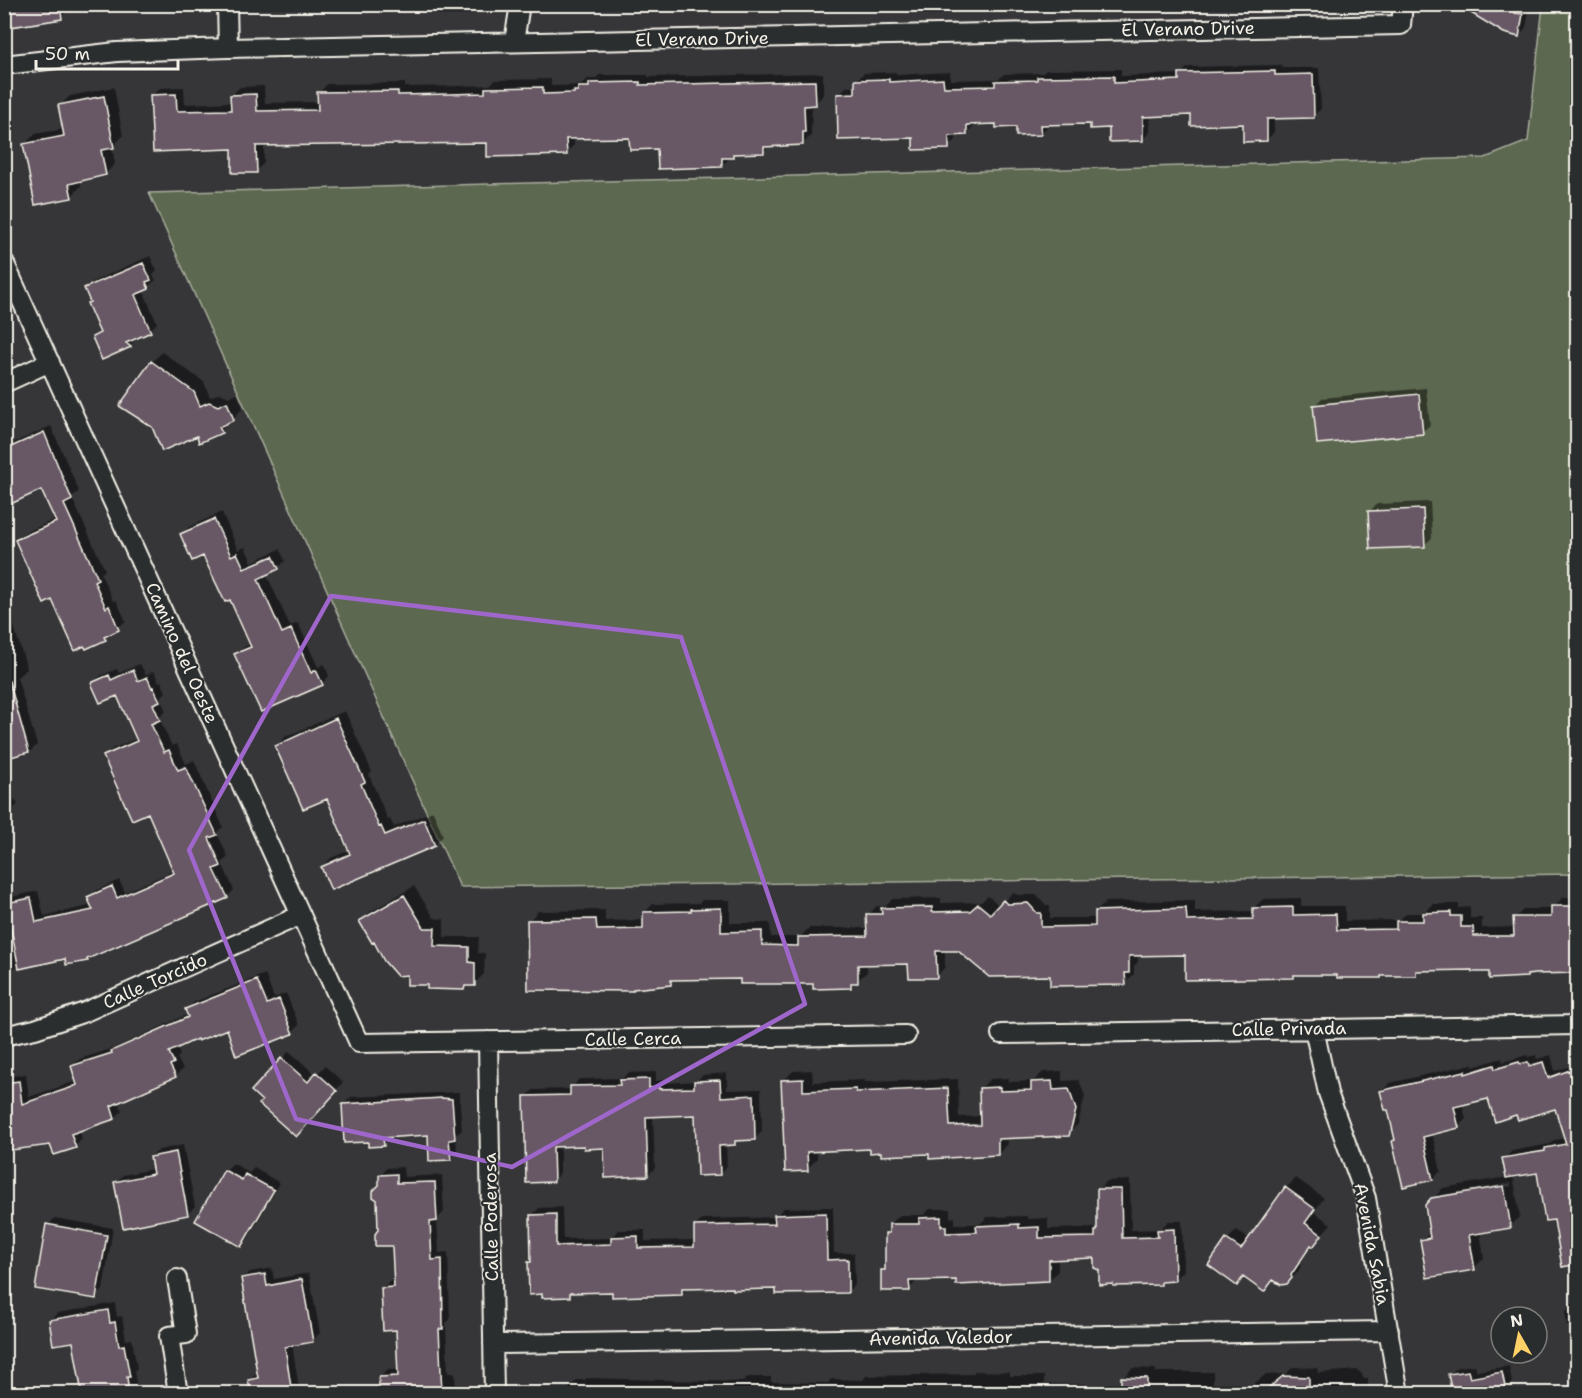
<svg xmlns="http://www.w3.org/2000/svg" width="1582" height="1398" viewBox="0 0 1582 1398" font-family="'Shantell Sans',sans-serif">
<rect width="100%" height="100%" fill="#363639"/>
<filter id="ink" filterUnits="userSpaceOnUse"><feTurbulence type="fractalNoise" baseFrequency=".0167" numOctaves="2"/><feDisplacementMap in="SourceGraphic" scale="12" xChannelSelector="R" yChannelSelector="G"/><feConvolveMatrix kernelMatrix="1 2 1 2 8 2 1 2 1" color-interpolation-filters="sRGB"/></filter>
<g filter="url(#ink)">
<path fill="#5c6850" stroke="#a8ac9c" stroke-width="1.5" d="M 1543,5 L 1577,5 L 1577,874 L 460,887 L 149,193 L 1485,158 L 1528,141 Z"/>
<path fill="#0007" d="M 4,4 L 68,4 L 69,10 L 61,17 Z
M 295,4 L 358,4 L 355,7 L 295,8 Z
M 1467,4 L 1530,4 L 1526,28 L 1519,35 Z
M 1282,65 L 1282,68 L 1319,68 L 1321,109 L 1313,116 L 1274,117 L 1274,132 L 1267,140 L 1244,123 L 1192,114 L 1150,115 L 1150,132 L 1143,139 L 1110,127 L 1091,123 L 1048,124 L 1048,126 L 1040,134 L 1017,126 L 997,123 L 974,123 L 974,126 L 966,134 L 956,134 L 956,140 L 948,147 L 914,136 L 839,94 L 846,87 L 856,87 L 856,81 L 864,73 L 896,72 L 896,75 L 950,72 L 951,80 L 999,79 L 1004,74 L 1043,73 L 1046,70 L 1121,69 L 1121,76 L 1181,74 L 1188,67 Z
M 823,73 L 823,95 L 815,104 L 812,104 L 811,136 L 802,144 L 770,145 L 763,152 L 736,153 L 722,165 L 659,148 L 631,137 L 574,138 L 574,145 L 566,153 L 488,141 L 264,145 L 264,163 L 256,171 L 233,148 L 152,96 L 160,88 L 184,87 L 185,104 L 232,102 L 232,95 L 240,87 L 264,86 L 265,103 L 319,102 L 319,93 L 327,84 L 405,83 L 405,87 L 459,86 L 490,85 L 495,80 L 551,79 L 551,86 L 581,85 L 588,79 L 595,79 L 599,75 L 648,75 L 648,77 Z
M 114,87 L 123,136 L 112,147 L 115,164 L 105,174 L 80,180 L 81,186 L 71,197 L 25,144 L 35,134 L 64,129 L 60,106 L 70,96 Z
M 150,256 L 157,271 L 153,275 L 156,280 L 143,290 L 157,323 L 150,330 L 135,337 L 137,339 L 130,345 L 102,358 L 94,338 L 101,331 L 86,289 L 94,281 Z
M 162,352 L 204,382 L 210,397 L 220,393 L 229,397 L 237,393 L 243,408 L 221,431 L 197,434 L 153,426 L 152,362 Z
M 1426,388 L 1430,425 L 1422,432 L 1315,405 L 1322,398 Z
M 51,426 L 79,491 L 72,498 L 105,570 L 101,574 L 113,601 L 116,600 L 126,621 L 105,638 L 87,647 L 53,598 L 17,540 L 24,533 L 56,519 L 42,488 L 4,505 L 4,447 Z
M 1430,502 L 1432,538 L 1424,545 L 1370,511 L 1377,504 Z
M 222,512 L 238,550 L 245,547 L 252,562 L 280,549 L 285,561 L 278,568 L 266,573 L 290,626 L 298,623 L 318,667 L 324,664 L 329,676 L 322,684 L 287,701 L 236,654 L 244,647 L 252,643 L 231,598 L 204,554 L 182,534 L 189,527 Z
M 9,610 L 27,669 L 17,677 L 37,745 L 29,753 L 4,760 L 4,611 Z
M 140,664 L 146,675 L 154,671 L 159,682 L 161,681 L 166,692 L 160,698 L 166,711 L 159,718 L 172,746 L 177,744 L 186,764 L 194,760 L 223,827 L 217,833 L 228,857 L 222,863 L 234,890 L 227,897 L 91,956 L 87,960 L 66,958 L 7,969 L 8,976 L 4,980 L 4,933 L 13,931 L 8,903 L 15,896 L 38,891 L 44,916 L 93,905 L 89,897 L 97,890 L 119,880 L 125,892 L 175,870 L 149,811 L 105,757 L 112,749 L 138,738 L 118,694 L 93,684 L 100,676 L 117,669 L 119,673 Z
M 345,711 L 372,772 L 369,775 L 388,820 L 390,819 L 394,827 L 433,811 L 443,836 L 434,845 L 322,867 L 331,858 L 350,850 L 328,797 L 276,746 L 285,737 Z
M 4,787 L 18,804 L 4,818 Z
M 414,886 L 434,918 L 444,919 L 444,937 L 479,937 L 478,953 L 485,953 L 484,974 L 474,984 L 468,984 L 464,989 L 429,984 L 409,974 L 375,941 L 360,922 L 370,912 Z
M 1013,892 L 1017,895 L 1037,895 L 1046,905 L 1050,905 L 1050,918 L 1097,918 L 1096,912 L 1106,902 L 1195,900 L 1195,912 L 1254,911 L 1254,908 L 1263,899 L 1301,898 L 1301,906 L 1345,906 L 1345,921 L 1399,920 L 1407,913 L 1425,913 L 1433,904 L 1459,904 L 1459,908 L 1470,907 L 1470,918 L 1482,918 L 1482,928 L 1515,927 L 1515,918 L 1524,909 L 1553,909 L 1562,898 L 1578,897 L 1578,972 L 1529,973 L 1527,976 L 1474,968 L 1420,969 L 1415,974 L 1383,975 L 1381,977 L 1338,973 L 1296,974 L 1293,976 L 1186,953 L 1138,954 L 1138,962 L 1134,966 L 1134,974 L 1125,983 L 1052,974 L 958,949 L 945,949 L 945,967 L 936,977 L 910,962 L 867,963 L 867,972 L 850,987 L 741,977 L 675,978 L 670,983 L 529,921 L 538,911 L 605,910 L 605,921 L 644,920 L 644,913 L 653,904 L 699,903 L 702,900 L 730,900 L 730,923 L 770,923 L 771,937 L 800,937 L 809,928 L 868,928 L 868,915 L 877,906 L 886,906 L 892,899 L 941,898 L 941,903 L 981,902 L 988,896 L 1000,906 Z
M 265,974 L 274,998 L 286,993 L 299,1025 L 292,1032 L 228,1027 L 177,1047 L 180,1055 L 177,1058 L 183,1069 L 175,1076 L 119,1101 L 122,1111 L 115,1118 L 79,1129 L 82,1139 L 75,1147 L 51,1143 L 4,1150 L 5,1077 L 26,1074 L 29,1097 L 77,1081 L 72,1066 L 80,1059 L 117,1047 L 188,1014 L 187,1010 L 194,1002 Z
M 289,1051 L 316,1075 L 325,1066 L 343,1082 L 304,1128 L 282,1059 Z
M 1527,1055 L 1528,1057 L 1536,1055 L 1537,1059 L 1551,1055 L 1555,1071 L 1578,1064 L 1578,1324 L 1567,1326 L 1565,1312 L 1573,1304 L 1577,1303 L 1571,1264 L 1538,1171 L 1513,1175 L 1520,1216 L 1510,1226 L 1480,1231 L 1484,1258 L 1474,1268 L 1422,1240 L 1431,1232 L 1426,1206 L 1435,1197 L 1435,1199 L 1511,1186 L 1511,1183 L 1436,1196 L 1443,1188 L 1507,1177 L 1504,1159 L 1512,1151 L 1550,1144 L 1554,1140 L 1566,1138 L 1556,1107 L 1517,1113 L 1489,1097 L 1462,1103 L 1466,1119 L 1458,1127 L 1432,1133 L 1441,1171 L 1433,1179 L 1396,1139 L 1389,1108 L 1382,1091 L 1390,1083 L 1472,1064 L 1473,1067 L 1502,1058 L 1503,1062 Z
M 812,1070 L 813,1082 L 865,1080 L 865,1082 L 958,1079 L 959,1117 L 981,1116 L 980,1089 L 990,1079 L 1009,1078 L 1009,1082 L 1034,1081 L 1043,1072 L 1062,1071 L 1062,1081 L 1079,1080 L 1085,1096 L 1078,1124 L 1068,1134 L 1007,1137 L 1008,1144 L 998,1154 L 883,1151 L 872,1148 L 817,1150 L 817,1159 L 807,1169 L 783,1081 L 793,1071 Z
M 656,1072 L 656,1081 L 666,1080 L 666,1083 L 696,1081 L 703,1075 L 727,1073 L 727,1090 L 761,1089 L 762,1131 L 755,1139 L 739,1139 L 734,1144 L 726,1144 L 727,1166 L 720,1174 L 696,1113 L 653,1115 L 655,1168 L 648,1175 L 605,1147 L 586,1144 L 560,1145 L 560,1173 L 553,1181 L 526,1097 L 533,1090 L 571,1089 L 579,1079 L 623,1078 L 628,1073 Z
M 459,1092 L 462,1130 L 456,1135 L 457,1151 L 450,1158 L 429,1133 L 390,1137 L 383,1145 L 369,1140 L 344,1104 L 351,1097 Z
M 183,1145 L 195,1206 L 188,1214 L 116,1183 L 123,1175 L 153,1169 L 151,1157 L 159,1150 Z
M 233,1163 L 249,1173 L 254,1168 L 280,1183 L 248,1238 L 241,1246 L 197,1220 L 225,1171 Z
M 403,1167 L 404,1177 L 442,1175 L 444,1212 L 437,1219 L 439,1253 L 448,1252 L 450,1320 L 446,1323 L 448,1373 L 455,1373 L 456,1394 L 381,1394 L 380,1377 L 388,1370 L 399,1370 L 398,1329 L 383,1288 L 390,1281 L 395,1281 L 394,1244 L 380,1230 L 380,1175 L 387,1168 Z
M 1296,1178 L 1324,1198 L 1314,1212 L 1331,1224 L 1313,1244 L 1300,1264 L 1301,1266 L 1297,1273 L 1286,1283 L 1275,1279 L 1264,1290 L 1245,1276 L 1237,1284 L 1210,1264 L 1227,1240 L 1237,1230 L 1250,1239 L 1286,1188 Z
M 1130,1180 L 1131,1230 L 1161,1229 L 1168,1221 L 1182,1221 L 1184,1271 L 1174,1280 L 1164,1280 L 1160,1283 L 1114,1283 L 1100,1270 L 1095,1257 L 1058,1258 L 1058,1271 L 1049,1280 L 957,1278 L 918,1280 L 909,1289 L 882,1271 L 887,1266 L 886,1234 L 890,1230 L 890,1224 L 900,1215 L 924,1215 L 930,1209 L 950,1209 L 950,1218 L 955,1217 L 955,1224 L 980,1224 L 987,1217 L 1027,1216 L 1028,1219 L 1048,1218 L 1048,1229 L 1099,1228 L 1098,1190 L 1107,1181 Z
M 562,1207 L 563,1239 L 612,1238 L 619,1230 L 645,1230 L 645,1241 L 696,1240 L 695,1226 L 703,1219 L 776,1217 L 783,1208 L 833,1207 L 834,1253 L 854,1253 L 855,1284 L 848,1291 L 734,1286 L 688,1287 L 681,1294 L 613,1290 L 574,1291 L 569,1296 L 530,1263 L 532,1260 L 532,1215 L 539,1208 Z
M 55,1218 L 113,1228 L 103,1290 L 95,1298 L 48,1225 Z
M 272,1268 L 274,1279 L 309,1273 L 320,1333 L 312,1341 L 292,1344 L 300,1394 L 229,1394 L 235,1387 L 251,1384 L 250,1380 L 257,1373 L 243,1279 L 250,1272 Z
M 115,1303 L 117,1317 L 122,1316 L 126,1340 L 132,1339 L 137,1368 L 134,1371 L 138,1394 L 60,1394 L 82,1389 L 74,1340 L 50,1320 L 58,1313 Z
M 1475,1365 L 1477,1371 L 1509,1366 L 1512,1382 L 1506,1389 L 1507,1394 L 1453,1394 L 1450,1375 L 1457,1367 Z
M 1293,1367 L 1317,1368 L 1318,1373 L 1357,1370 L 1362,1374 L 1363,1378 L 1368,1378 L 1368,1394 L 1109,1394 L 1132,1368 L 1156,1369 L 1156,1372 L 1213,1372 L 1213,1389 L 1251,1386 L 1265,1375 L 1286,1374 Z
M 975,1371 L 1010,1372 L 1010,1376 L 1044,1376 L 1044,1384 L 1086,1384 L 1086,1394 L 542,1394 L 547,1389 L 568,1389 L 577,1380 L 584,1380 L 587,1378 L 743,1382 L 748,1377 L 771,1377 L 771,1382 L 828,1383 L 831,1379 L 863,1380 L 866,1376 L 972,1374 Z"/>
<path fill="#675965" stroke="#f4f1e8" stroke-width="1.5" d="M 4,4 L 60,4 L 62,19 L 4,28 Z
M 1456,4 L 1517,4 L 1515,13 L 1523,14 L 1519,37 L 1504,33 Z
M 1275,71 L 1275,75 L 1313,74 L 1314,118 L 1267,119 L 1267,141 L 1243,142 L 1243,124 L 1191,126 L 1191,115 L 1143,117 L 1143,141 L 1109,142 L 1109,128 L 1090,129 L 1090,124 L 1040,125 L 1041,135 L 1016,136 L 1016,127 L 996,128 L 996,124 L 967,125 L 967,135 L 949,136 L 949,149 L 913,150 L 913,138 L 838,140 L 837,94 L 855,93 L 855,80 L 889,79 L 889,82 L 943,79 L 944,87 L 995,86 L 995,81 L 1037,80 L 1037,77 L 1114,76 L 1114,83 L 1179,80 L 1179,73 Z
M 815,81 L 816,105 L 804,106 L 805,132 L 803,132 L 803,145 L 764,147 L 764,153 L 733,154 L 733,158 L 722,158 L 722,167 L 658,169 L 657,149 L 630,150 L 629,138 L 566,139 L 567,155 L 487,157 L 487,143 L 256,146 L 257,173 L 232,173 L 232,149 L 153,152 L 150,95 L 176,94 L 177,111 L 231,110 L 230,95 L 256,94 L 257,111 L 318,110 L 317,92 L 398,91 L 398,95 L 450,94 L 485,93 L 485,88 L 543,87 L 543,94 L 574,93 L 574,91 L 578,91 L 578,87 L 589,87 L 589,83 L 640,82 L 640,85 Z
M 104,96 L 114,148 L 101,150 L 106,175 L 69,184 L 72,198 L 35,205 L 23,144 L 64,136 L 58,105 Z
M 143,263 L 151,280 L 146,282 L 149,289 L 135,295 L 151,332 L 126,343 L 131,347 L 102,360 L 92,337 L 100,333 L 87,303 L 90,302 L 84,288 Z
M 151,361 L 194,392 L 200,406 L 209,402 L 218,406 L 227,402 L 234,420 L 219,427 L 222,433 L 199,443 L 197,436 L 162,451 L 152,427 L 119,406 Z
M 1419,394 L 1423,434 L 1317,444 L 1313,405 Z
M 44,432 L 72,500 L 64,504 L 98,579 L 94,581 L 106,608 L 109,606 L 119,630 L 104,637 L 106,640 L 86,649 L 84,646 L 75,651 L 52,600 L 44,604 L 15,540 L 56,522 L 41,490 L 4,507 L 4,450 Z
M 1423,509 L 1425,547 L 1370,549 L 1368,511 Z
M 214,519 L 231,556 L 237,553 L 244,568 L 273,556 L 279,569 L 258,579 L 282,633 L 291,629 L 311,673 L 316,670 L 323,685 L 261,712 L 234,654 L 251,647 L 230,600 L 225,602 L 203,556 L 192,561 L 180,534 Z
M 133,670 L 138,681 L 147,677 L 152,688 L 153,687 L 160,701 L 153,704 L 160,720 L 151,724 L 164,752 L 169,750 L 178,770 L 186,767 L 217,835 L 209,838 L 221,866 L 214,869 L 228,898 L 87,959 L 88,961 L 66,965 L 65,959 L 19,969 L 6,903 L 31,898 L 36,922 L 93,910 L 87,897 L 112,886 L 117,898 L 174,873 L 148,813 L 132,820 L 103,756 L 137,741 L 117,696 L 100,703 L 91,683 L 109,675 L 111,680 Z
M 9,681 L 29,752 L 4,759 L 4,682 Z
M 336,718 L 365,782 L 361,784 L 379,827 L 381,826 L 385,835 L 424,819 L 435,846 L 331,890 L 321,867 L 350,854 L 327,799 L 303,809 L 275,746 Z
M 404,895 L 424,928 L 435,928 L 434,946 L 469,947 L 469,962 L 475,963 L 475,986 L 465,986 L 464,990 L 427,989 L 427,985 L 407,985 L 407,975 L 397,976 L 384,961 L 374,942 L 372,943 L 359,921 Z
M 1003,900 L 1007,904 L 1028,903 L 1037,913 L 1041,913 L 1041,927 L 1095,926 L 1095,911 L 1186,908 L 1187,921 L 1253,919 L 1253,908 L 1293,907 L 1293,915 L 1336,914 L 1337,930 L 1396,929 L 1396,921 L 1423,921 L 1423,913 L 1451,912 L 1451,916 L 1461,916 L 1461,927 L 1473,927 L 1474,936 L 1514,936 L 1513,917 L 1551,917 L 1551,906 L 1578,906 L 1578,973 L 1535,974 L 1527,975 L 1527,977 L 1489,979 L 1489,972 L 1472,972 L 1472,970 L 1416,971 L 1416,976 L 1381,976 L 1381,978 L 1337,978 L 1337,975 L 1294,975 L 1294,978 L 1185,980 L 1185,955 L 1129,956 L 1129,973 L 1125,973 L 1126,985 L 1050,986 L 1050,976 L 989,977 L 958,951 L 936,951 L 937,978 L 909,978 L 908,964 L 858,965 L 858,983 L 851,983 L 851,988 L 813,989 L 813,984 L 740,984 L 740,979 L 671,980 L 671,985 L 633,989 L 633,991 L 528,990 L 527,920 L 596,919 L 597,930 L 643,929 L 643,912 L 691,911 L 691,909 L 721,908 L 721,932 L 762,931 L 762,945 L 798,946 L 798,937 L 867,936 L 866,914 L 882,914 L 881,908 L 932,907 L 932,912 L 970,911 L 978,904 L 990,914 Z
M 257,980 L 267,1004 L 279,999 L 293,1034 L 236,1056 L 227,1029 L 198,1041 L 197,1039 L 169,1052 L 174,1063 L 170,1065 L 176,1077 L 111,1106 L 115,1119 L 71,1134 L 76,1148 L 54,1155 L 50,1145 L 4,1151 L 4,1083 L 19,1081 L 22,1104 L 70,1088 L 77,1085 L 71,1066 L 112,1053 L 111,1051 L 188,1017 L 185,1009 Z
M 281,1058 L 308,1082 L 316,1072 L 337,1091 L 296,1137 L 259,1104 L 262,1101 L 251,1091 Z
M 1519,1062 L 1520,1064 L 1528,1062 L 1529,1066 L 1543,1062 L 1548,1078 L 1570,1070 L 1574,1084 L 1578,1083 L 1578,1264 L 1562,1267 L 1554,1220 L 1545,1221 L 1537,1173 L 1506,1178 L 1502,1158 L 1545,1151 L 1545,1148 L 1566,1144 L 1555,1109 L 1518,1120 L 1516,1115 L 1495,1122 L 1488,1099 L 1454,1107 L 1459,1128 L 1423,1137 L 1433,1180 L 1403,1187 L 1392,1141 L 1395,1140 L 1388,1110 L 1385,1110 L 1380,1091 L 1465,1071 L 1465,1074 L 1494,1065 L 1495,1069 Z
M 649,1079 L 649,1088 L 659,1087 L 659,1089 L 694,1088 L 694,1081 L 720,1080 L 721,1097 L 754,1095 L 755,1140 L 735,1141 L 735,1145 L 719,1146 L 720,1175 L 697,1176 L 695,1115 L 646,1117 L 648,1176 L 605,1178 L 604,1148 L 584,1149 L 584,1146 L 553,1147 L 554,1182 L 526,1183 L 524,1096 L 570,1095 L 570,1086 L 620,1085 L 619,1080 Z
M 803,1079 L 803,1091 L 856,1089 L 856,1092 L 948,1088 L 950,1126 L 980,1125 L 979,1088 L 1000,1087 L 1000,1091 L 1031,1090 L 1031,1082 L 1052,1081 L 1053,1090 L 1069,1089 L 1076,1110 L 1069,1136 L 998,1139 L 998,1155 L 929,1159 L 929,1154 L 881,1156 L 881,1152 L 870,1153 L 870,1149 L 807,1152 L 808,1171 L 785,1172 L 781,1080 Z
M 442,1098 L 452,1099 L 455,1139 L 449,1140 L 451,1160 L 429,1161 L 428,1135 L 383,1138 L 384,1146 L 368,1147 L 368,1142 L 344,1143 L 342,1104 Z
M 176,1152 L 188,1215 L 123,1228 L 114,1182 L 153,1174 L 150,1157 Z
M 224,1170 L 242,1180 L 245,1174 L 274,1190 L 241,1247 L 195,1221 Z
M 397,1174 L 397,1183 L 435,1182 L 437,1221 L 430,1222 L 432,1260 L 442,1259 L 443,1329 L 439,1329 L 442,1394 L 379,1394 L 379,1377 L 398,1376 L 396,1330 L 383,1331 L 381,1288 L 394,1287 L 392,1246 L 375,1246 L 375,1234 L 378,1230 L 377,1200 L 373,1197 L 373,1191 L 379,1185 L 379,1175 Z
M 1504,1186 L 1511,1228 L 1469,1235 L 1475,1270 L 1427,1278 L 1420,1240 L 1430,1238 L 1425,1205 L 1431,1198 Z
M 1285,1187 L 1315,1209 L 1305,1223 L 1322,1235 L 1313,1247 L 1311,1245 L 1291,1275 L 1292,1278 L 1287,1284 L 1281,1285 L 1273,1280 L 1264,1292 L 1243,1277 L 1237,1286 L 1208,1265 L 1226,1239 L 1241,1249 Z
M 1097,1189 L 1121,1189 L 1122,1238 L 1158,1237 L 1157,1230 L 1174,1229 L 1175,1281 L 1161,1282 L 1161,1285 L 1113,1286 L 1113,1284 L 1099,1285 L 1099,1270 L 1094,1268 L 1094,1258 L 1049,1260 L 1049,1281 L 956,1285 L 956,1280 L 909,1281 L 910,1291 L 881,1291 L 881,1270 L 885,1270 L 885,1233 L 889,1233 L 889,1224 L 919,1224 L 919,1218 L 941,1217 L 941,1226 L 946,1226 L 946,1233 L 977,1232 L 976,1226 L 1019,1224 L 1019,1228 L 1039,1227 L 1039,1238 L 1095,1237 L 1095,1231 L 1097,1231 Z
M 826,1213 L 827,1260 L 848,1259 L 848,1293 L 776,1294 L 776,1289 L 733,1290 L 733,1288 L 682,1289 L 682,1295 L 612,1297 L 612,1292 L 570,1293 L 570,1297 L 542,1298 L 542,1294 L 529,1295 L 528,1262 L 531,1262 L 530,1215 L 556,1214 L 556,1246 L 611,1244 L 611,1237 L 638,1236 L 638,1248 L 694,1247 L 694,1226 L 775,1224 L 774,1215 Z
M 46,1224 L 107,1235 L 96,1299 L 35,1289 Z
M 265,1274 L 267,1286 L 302,1279 L 313,1342 L 285,1347 L 292,1394 L 251,1394 L 248,1380 L 258,1378 L 241,1278 Z
M 108,1310 L 110,1323 L 115,1322 L 119,1346 L 124,1345 L 130,1377 L 127,1377 L 129,1394 L 82,1394 L 73,1342 L 53,1345 L 49,1320 Z
M 1468,1371 L 1470,1378 L 1502,1372 L 1506,1391 L 1491,1394 L 1452,1394 L 1448,1374 Z
M 1283,1376 L 1309,1377 L 1309,1394 L 1261,1394 Z
M 1121,1377 L 1147,1378 L 1147,1394 L 1121,1394 Z"/>
<g fill="none" stroke-linecap="round" stroke-linejoin="round">
<g stroke="#f4f1e8" stroke-width="22">
<path id="minor" d="M 227,4 L 228,48
M 514,42 L 520,4
M 4,65 L 117,52 L 228,48 L 1401,25 L 1403,4
M 4,262 L 359,1043 L 906,1035
M 4,383 L 50,362
M 1314,1029 L 1328,1093 L 1366,1198 L 1399,1394
M 1001,1034 L 1578,1025
M 4,1036 L 35,1029 L 85,1012 L 301,915
M 488,1041 L 494,1394
M 177,1279 L 186,1334 L 169,1336 L 178,1394
M 493,1344 L 1389,1331"/>
</g>
<use href="#minor" stroke="#2a2d2e" stroke-width="18"/>
</g>
</g>
<path fill="none" stroke="#9f67cb" stroke-width="4.5" stroke-linejoin="round" d="M 331,596 L 681,637 L 805,1004 L 512,1167 L 296,1119 L 189,850 Z"/>
<g text-anchor="middle" dominant-baseline="central" stroke-width="4.5" stroke-linejoin="round" paint-order="stroke">
<g font-size="18" fill="#f4f1e8" stroke="#2a2d2e">
<text transform="translate(1188 29) rotate(-1)">El Verano Drive</text>
<text transform="translate(702 39) rotate(-1)">El Verano Drive</text>
<text transform="translate(182 653) rotate(66)">Camino del Oeste</text>
<text transform="translate(155 981) rotate(-24)">Calle Torcido</text>
<text transform="translate(1289 1029) rotate(-1)">Calle Privada</text>
<text transform="translate(633 1039) rotate(-1)">Calle Cerca</text>
<text transform="translate(491 1217) rotate(-91)">Calle Poderosa</text>
<text transform="translate(1372 1244) rotate(79)">Avenida Sabia</text>
<text transform="translate(941 1338) rotate(-1)">Avenida Valedor</text>
</g>
</g>
<rect width="1582" height="1398" fill="none" stroke="#2a2d2e" stroke-width="24"/>
<rect x="12" y="12" width="1558" height="1374" fill="none" stroke="#f4f1e8" stroke-width="2" filter="url(#ink)"/>
<g transform="translate(1519 1335) rotate(351)"><circle r="28" fill="#2a2d2e" stroke="#7b7b78" stroke-width="1.5"/>
<path d="M0-4.5L10 22L0 15L-10 22Z" fill="#ffd166"/>
<text y="-9" font-size="16" font-weight="bold" text-anchor="middle" fill="#f4f1e8">N</text>
</g>
<path d="M36 60v9h142v-9" fill="none" stroke="#f4f1e8" stroke-width="3"/>
<text x="45" y="60" font-size="18" fill="#f4f1e8" stroke="#2a2d2e" stroke-width="4.5" paint-order="stroke">50 m</text>
</svg>
